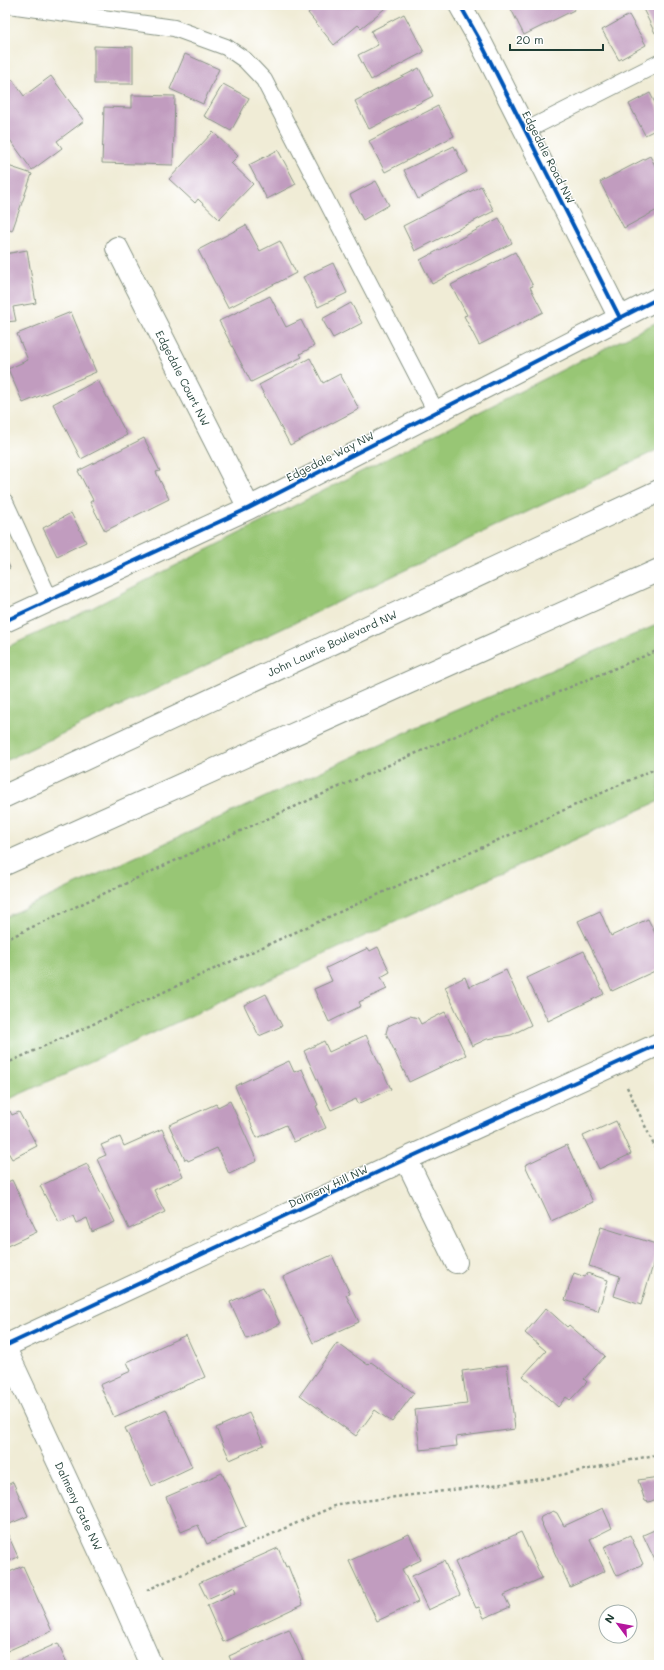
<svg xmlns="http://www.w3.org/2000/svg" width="664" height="1670" viewBox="0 0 664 1670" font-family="Mali,sans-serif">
<rect width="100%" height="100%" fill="#fff"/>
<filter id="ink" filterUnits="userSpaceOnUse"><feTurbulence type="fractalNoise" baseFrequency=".025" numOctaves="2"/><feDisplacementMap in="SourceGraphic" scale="8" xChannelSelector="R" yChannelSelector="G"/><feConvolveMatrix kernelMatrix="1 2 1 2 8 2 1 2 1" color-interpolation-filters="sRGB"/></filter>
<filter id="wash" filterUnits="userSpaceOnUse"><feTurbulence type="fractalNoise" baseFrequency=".012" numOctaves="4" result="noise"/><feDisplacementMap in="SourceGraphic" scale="16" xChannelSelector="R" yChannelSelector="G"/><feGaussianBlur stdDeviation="0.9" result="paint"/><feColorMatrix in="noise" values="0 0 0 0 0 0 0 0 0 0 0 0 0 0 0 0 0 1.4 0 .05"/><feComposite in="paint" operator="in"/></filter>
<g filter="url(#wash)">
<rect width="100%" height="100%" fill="#f0ecd6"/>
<path fill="#98c675" stroke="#5c8254" d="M 659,321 L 659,449 L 5,761 L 5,648 L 80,614 Z
M 659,624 L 659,801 L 5,1101 L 5,917 L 413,729 Z"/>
<g id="blocks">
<path fill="#c19cbf" d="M 318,5 L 389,5 L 361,28 L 358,25 L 334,45 L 308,13 Z
M 509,5 L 572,5 L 574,10 L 524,35 Z
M 641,5 L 659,5 L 659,32 L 655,33 Z
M 404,14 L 424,52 L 371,80 L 358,55 L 378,45 L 371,31 Z
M 629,15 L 646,45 L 619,60 L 602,30 Z
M 94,46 L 133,47 L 133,84 L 94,84 Z
M 185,54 L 219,69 L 203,104 L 170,89 Z
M 419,68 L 433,96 L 369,129 L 355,101 Z
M 51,76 L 84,121 L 57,141 L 62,148 L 32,170 L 5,133 L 5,84 L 12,79 L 24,96 Z
M 223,84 L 249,98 L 231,131 L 204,116 Z
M 650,93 L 659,111 L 659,128 L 645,135 L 629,104 Z
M 132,95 L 175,96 L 173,165 L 102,163 L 104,107 L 132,108 Z
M 438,106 L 454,136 L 385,172 L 369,141 Z
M 213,132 L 238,156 L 231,163 L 253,184 L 219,219 L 198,199 L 195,203 L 169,179 Z
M 454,146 L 467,172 L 418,199 L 404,170 Z
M 278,150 L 296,184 L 267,199 L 249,165 Z
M 650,156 L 659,173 L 659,209 L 624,228 L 600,182 Z
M 5,165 L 32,174 L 12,231 L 5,228 Z
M 376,181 L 389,205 L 363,220 L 350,195 Z
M 481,186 L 494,211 L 415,251 L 403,226 Z
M 499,218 L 512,243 L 432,284 L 420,260 Z
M 246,225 L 260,251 L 280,241 L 296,273 L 228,308 L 198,250 Z
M 27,250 L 36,303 L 13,307 L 16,321 L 5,322 L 5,254 Z
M 515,252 L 533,286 L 530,287 L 543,312 L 479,345 L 464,316 L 467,315 L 451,285 Z
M 333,263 L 347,293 L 318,307 L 303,277 Z
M 270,296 L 286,327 L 301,320 L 314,346 L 300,354 L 302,357 L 251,382 L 219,321 Z
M 351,303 L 362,323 L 333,338 L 322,319 Z
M 71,312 L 96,372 L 23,403 L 8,369 L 28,360 L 17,334 Z
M 310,358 L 323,383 L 340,374 L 359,409 L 290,445 L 259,385 Z
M 98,380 L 127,435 L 81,459 L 53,404 Z
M 144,438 L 160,471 L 156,472 L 169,499 L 105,531 L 90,502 L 93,500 L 78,471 Z
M 71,513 L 86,542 L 57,556 L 43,528 Z
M 5,557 L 10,568 L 5,571 Z
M 600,911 L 611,936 L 648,919 L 659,941 L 659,969 L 612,991 L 578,921 Z
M 378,947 L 390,972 L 381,977 L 387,989 L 359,1002 L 361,1006 L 329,1022 L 314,989 L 332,981 L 326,968 L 368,948 L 370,951 Z
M 584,951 L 604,994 L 548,1021 L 527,978 Z
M 506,970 L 531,1025 L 511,1035 L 487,1039 L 472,1046 L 445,987 L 465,977 L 469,987 Z
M 266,994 L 282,1026 L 259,1036 L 244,1005 Z
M 445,1012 L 466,1055 L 409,1082 L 386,1033 L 388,1026 L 410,1016 L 418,1018 L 421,1024 Z
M 366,1035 L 391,1089 L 358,1104 L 356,1099 L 331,1110 L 304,1051 L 324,1041 L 329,1052 Z
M 289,1061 L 294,1072 L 302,1069 L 318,1105 L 316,1106 L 326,1128 L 294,1142 L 286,1125 L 257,1138 L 235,1086 Z
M 230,1101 L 257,1161 L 229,1174 L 217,1148 L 188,1161 L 187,1159 L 185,1160 L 169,1125 L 216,1104 L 218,1107 Z
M 10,1111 L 12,1115 L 19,1112 L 37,1146 L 12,1159 L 5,1147 L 5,1114 Z
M 616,1121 L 631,1154 L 599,1169 L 583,1136 Z
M 162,1129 L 183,1176 L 154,1190 L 165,1212 L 129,1229 L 97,1159 L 106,1155 L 101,1145 L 120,1137 L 124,1146 Z
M 567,1145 L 593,1202 L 551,1221 L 525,1165 Z
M 87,1164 L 115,1222 L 92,1232 L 87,1218 L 76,1223 L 73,1216 L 59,1222 L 40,1186 Z
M 12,1180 L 37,1232 L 5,1247 L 5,1183 Z
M 601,1227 L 659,1245 L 641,1305 L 614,1296 L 620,1276 L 589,1266 Z
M 332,1255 L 350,1294 L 346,1295 L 359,1322 L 313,1343 L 283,1277 Z
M 574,1273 L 585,1277 L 587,1273 L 608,1280 L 598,1311 L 565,1300 Z
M 263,1287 L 280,1324 L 247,1339 L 230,1302 Z
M 546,1308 L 567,1327 L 569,1325 L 605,1356 L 584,1379 L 587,1382 L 572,1398 L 570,1400 L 566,1397 L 558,1407 L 523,1376 L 546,1351 L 525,1333 Z
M 186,1335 L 205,1377 L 114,1417 L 100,1385 L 131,1371 L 127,1362 Z
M 337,1343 L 368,1365 L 371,1362 L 414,1393 L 392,1422 L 375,1410 L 356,1436 L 300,1395 Z
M 507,1365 L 515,1429 L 456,1437 L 457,1446 L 420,1450 L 415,1410 L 467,1404 L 462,1371 Z
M 166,1409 L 192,1467 L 152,1486 L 125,1428 Z
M 249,1413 L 264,1445 L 230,1460 L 216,1428 Z
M 222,1473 L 246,1527 L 207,1544 L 198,1525 L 181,1532 L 166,1497 Z
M 659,1477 L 659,1498 L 649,1502 L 645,1501 L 638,1480 Z
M 13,1482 L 28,1516 L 5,1526 L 5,1486 Z
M 603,1508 L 612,1528 L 590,1539 L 605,1571 L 570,1587 L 540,1520 L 541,1517 L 553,1511 L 557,1513 L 564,1526 Z
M 5,1528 L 18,1557 L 5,1563 Z
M 659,1528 L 659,1569 L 643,1535 Z
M 521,1532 L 542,1578 L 504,1595 L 510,1607 L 484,1618 L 479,1607 L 476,1608 L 455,1562 Z
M 409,1534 L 421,1560 L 402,1569 L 418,1602 L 377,1621 L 349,1561 Z
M 630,1535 L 643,1564 L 617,1576 L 604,1547 Z
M 278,1548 L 286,1567 L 288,1566 L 303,1604 L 223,1642 L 207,1606 L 236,1592 L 234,1587 L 207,1599 L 199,1583 Z
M 444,1561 L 460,1595 L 428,1610 L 412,1576 Z
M 23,1566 L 52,1631 L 5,1652 L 5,1574 Z
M 289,1629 L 305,1665 L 233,1665 L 229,1656 Z
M 58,1643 L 68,1665 L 9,1665 Z"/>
</g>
</g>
<g filter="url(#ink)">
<use href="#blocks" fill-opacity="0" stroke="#889485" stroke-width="1"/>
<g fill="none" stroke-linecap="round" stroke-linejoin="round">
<g stroke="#889485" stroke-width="18">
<path id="lane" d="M 9,5 L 174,28 L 226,47 L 245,60 L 264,80 L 436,412
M 525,131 L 659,63
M 5,502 L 50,600"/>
</g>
<g stroke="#889485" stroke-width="24">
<path id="street" d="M 460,5 L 478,37 L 620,318
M 117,248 L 249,508
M 5,621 L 249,508 L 659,298
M 406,1159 L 456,1262
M 5,1346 L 406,1159 L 659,1044
M 5,1348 L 123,1601 L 151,1665"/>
</g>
<g stroke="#889485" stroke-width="24">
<path id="secondary" d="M 5,796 L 659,491
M 5,864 L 659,570"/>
</g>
<path stroke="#889485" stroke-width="2.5" stroke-dasharray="3 3" stroke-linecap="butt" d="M 5,940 C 220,838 439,741 659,650
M 5,1064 L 659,767
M 627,1087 L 659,1156
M 147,1590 L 339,1504 L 542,1479 L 659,1454"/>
<use href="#lane" stroke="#fff" stroke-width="16"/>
<use href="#street" stroke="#fff" stroke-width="22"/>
<use href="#secondary" stroke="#fff" stroke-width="22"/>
<g stroke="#fff" stroke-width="6">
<path id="cycleway" d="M 460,5 L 478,37 L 620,318
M 5,621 L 249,508 L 659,298
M 5,1346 L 406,1159 L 659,1044"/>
</g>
<use href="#cycleway" stroke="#0057b8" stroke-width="4"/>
</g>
</g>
<g text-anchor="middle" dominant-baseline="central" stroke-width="3" stroke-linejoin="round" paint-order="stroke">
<g font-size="11" fill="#1f3d34" stroke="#fff">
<text transform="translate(549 157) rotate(63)">Edgedale Road NW</text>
<text transform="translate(183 378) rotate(63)">Edgedale Court NW</text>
<text transform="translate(330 456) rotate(-27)">Edgedale Way NW</text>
<text transform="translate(332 643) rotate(-25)">John Laurie Boulevard NW</text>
<text transform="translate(328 1186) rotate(-25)">Dalmeny Hill NW</text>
<text transform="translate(79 1506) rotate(65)">Dalmeny Gate NW</text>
</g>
</g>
<rect width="664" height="1670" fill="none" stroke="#fff" stroke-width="20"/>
<g transform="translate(618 1624) rotate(302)"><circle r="19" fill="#ffffff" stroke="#a5b1ae"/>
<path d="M0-3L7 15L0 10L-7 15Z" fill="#b5179e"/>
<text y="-6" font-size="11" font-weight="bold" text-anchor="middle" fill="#1f3d34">N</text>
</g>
<path d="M510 44v6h93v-6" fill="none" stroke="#1f3d34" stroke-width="2"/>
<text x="516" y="44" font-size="12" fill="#1f3d34" stroke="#ffffff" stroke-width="3" paint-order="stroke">20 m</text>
</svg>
